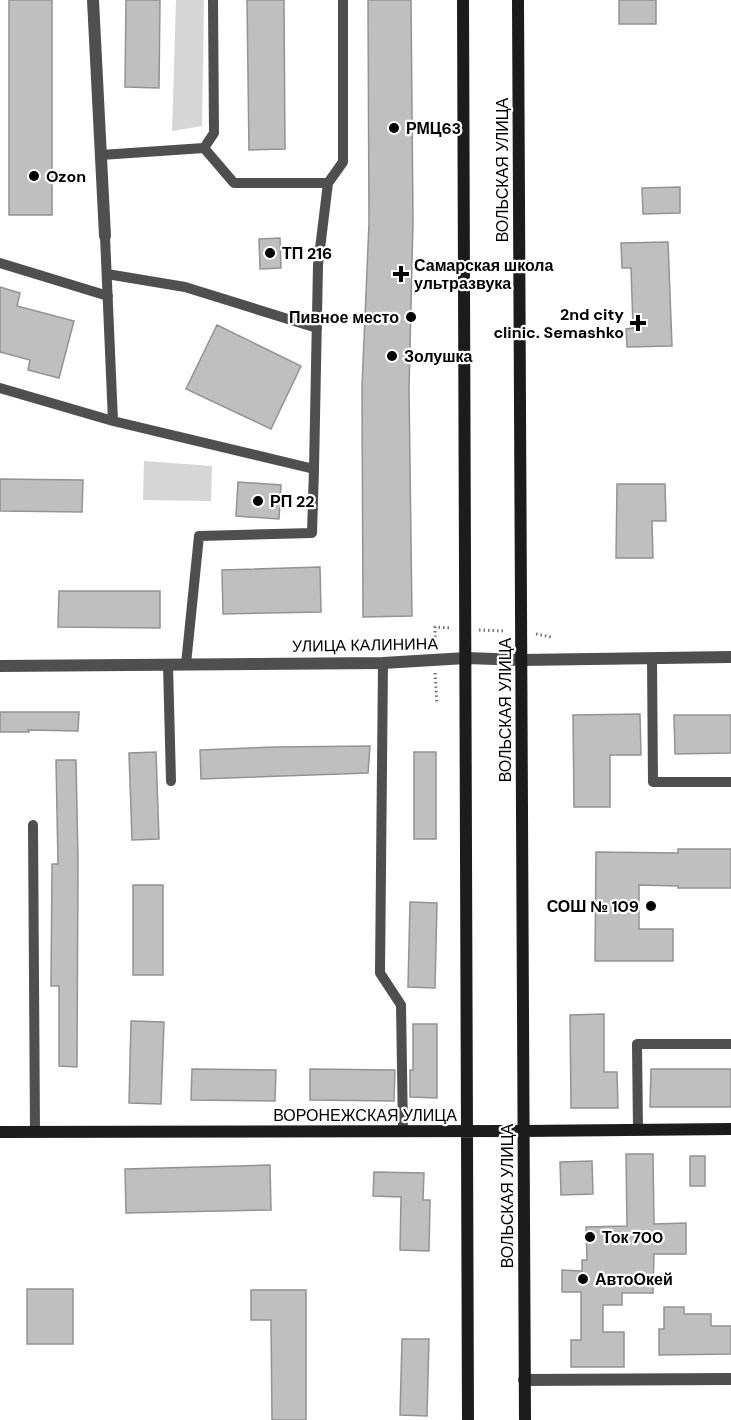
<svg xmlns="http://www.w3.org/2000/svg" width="731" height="1420" viewBox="0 0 731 1420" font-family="'DM Sans',sans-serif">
<rect width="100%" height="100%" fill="#fff"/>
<path fill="#d6d6d6" d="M 176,0 L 204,0 L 202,126 L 172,131 Z
M 144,461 L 212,466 L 211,501 L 143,500 Z"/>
<path fill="#bfbfbf" stroke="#939393" stroke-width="1.5" d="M 9,0 L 52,0 L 52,215 L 9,215 Z
M 126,0 L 160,0 L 159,88 L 125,87 Z
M 247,0 L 284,0 L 285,149 L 249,150 Z
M 368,0 L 411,0 L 413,222 L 409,389 L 412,616 L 363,617 L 362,387 L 369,223 Z
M 619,0 L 656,0 L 656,24 L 619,24 Z
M 680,187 L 680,213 L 643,214 L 642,188 Z
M 280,238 L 281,268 L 260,269 L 259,239 Z
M 668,242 L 672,346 L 627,347 L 626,329 L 633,328 L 631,268 L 622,268 L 621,243 Z
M 0,287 L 20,293 L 17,306 L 74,321 L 59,378 L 28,370 L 30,360 L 0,352 Z
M 217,325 L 301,366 L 271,429 L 186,389 Z
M 0,479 L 83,480 L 82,512 L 0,511 Z
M 238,482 L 281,485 L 279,519 L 236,516 Z
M 617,484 L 665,484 L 666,521 L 652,521 L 653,558 L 616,558 Z
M 320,567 L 321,612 L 223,614 L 222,570 Z
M 59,591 L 160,591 L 160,628 L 58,627 Z
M 0,712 L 79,712 L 78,731 L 28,730 L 29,732 L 0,732 Z
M 640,714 L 641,755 L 610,755 L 610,807 L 574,807 L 573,715 Z
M 674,715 L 731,715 L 731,753 L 675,754 Z
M 370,746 L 368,773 L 201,779 L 200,750 L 276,747 Z
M 156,752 L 159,839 L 132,840 L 129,753 Z
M 414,752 L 436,752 L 436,839 L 414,839 Z
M 56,760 L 76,760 L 78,859 L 77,1067 L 59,1066 L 59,986 L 51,986 L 52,864 L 58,864 Z
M 678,849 L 731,849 L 731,888 L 678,888 L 678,886 L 639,885 L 639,929 L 673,929 L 673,961 L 595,961 L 596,852 L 678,853 Z
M 133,885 L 163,885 L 163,975 L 133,975 Z
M 410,902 L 437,903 L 435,988 L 408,987 Z
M 604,1014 L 604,1072 L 617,1072 L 618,1108 L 571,1108 L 570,1015 Z
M 131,1021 L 164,1022 L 161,1104 L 129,1103 Z
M 413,1024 L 437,1024 L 437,1098 L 410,1097 L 410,1070 L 413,1070 Z
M 192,1069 L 276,1070 L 275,1101 L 191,1100 Z
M 310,1069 L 395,1070 L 394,1101 L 310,1100 Z
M 651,1069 L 731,1069 L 731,1107 L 650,1107 Z
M 626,1154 L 653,1154 L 654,1224 L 686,1223 L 686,1254 L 654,1254 L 653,1293 L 622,1293 L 622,1305 L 603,1305 L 603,1332 L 624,1332 L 624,1367 L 571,1367 L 571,1340 L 581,1340 L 581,1292 L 562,1292 L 562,1270 L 582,1271 L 582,1260 L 587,1260 L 586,1227 L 627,1226 Z
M 690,1156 L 705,1156 L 705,1186 L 690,1186 Z
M 592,1161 L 593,1194 L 561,1195 L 560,1162 Z
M 270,1165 L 271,1210 L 126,1213 L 125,1169 Z
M 374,1172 L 424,1173 L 423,1200 L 430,1200 L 429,1251 L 400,1250 L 401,1197 L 373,1196 Z
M 27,1289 L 73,1289 L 73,1344 L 27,1344 Z
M 251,1290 L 306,1290 L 306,1420 L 272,1420 L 271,1320 L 251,1320 Z
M 664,1307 L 684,1307 L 684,1314 L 711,1314 L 711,1326 L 731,1326 L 731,1354 L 659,1355 L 659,1329 L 664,1329 Z
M 402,1339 L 429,1339 L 427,1416 L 400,1415 Z"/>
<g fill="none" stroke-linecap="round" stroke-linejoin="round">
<path stroke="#717171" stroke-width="3" stroke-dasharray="1.5 3" stroke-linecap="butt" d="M 479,630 L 506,631
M 536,634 L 551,637
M 435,646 L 435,627 L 452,628
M 435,673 L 437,704"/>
<path stroke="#4f4f4f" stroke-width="10" d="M 204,148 L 214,133 L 213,0
M 101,155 L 204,148 L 234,183 L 328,183
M 105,236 L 113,421 L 314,469 L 312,533 L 199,536 L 186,664
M 0,263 L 108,296
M 107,274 L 185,287 L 317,328
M 0,388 L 113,421
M 314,469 L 318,265 L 328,183 L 343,162 L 343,0
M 652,658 L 653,782 L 731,782
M 383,663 L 380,973 L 401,1005 L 403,1131
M 168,665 L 171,781
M 33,825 L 35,1132
M 638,1130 L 637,1044 L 731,1044"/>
<path stroke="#4f4f4f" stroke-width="12" d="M 93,0 L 105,236
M 0,666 L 383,663 L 466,658 L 521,660 L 731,657
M 524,1380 L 731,1379"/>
<path stroke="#1c1c1c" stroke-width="12" d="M 463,0 L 468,1420
M 518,0 L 525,1420
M 0,1132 L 523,1131 L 731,1129"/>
</g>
<g fill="#000" stroke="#fff" stroke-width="2">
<circle cx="394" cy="128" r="6"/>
<circle cx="34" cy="176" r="6"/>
<circle cx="270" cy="253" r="6"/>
<path d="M398 265h6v6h6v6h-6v6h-6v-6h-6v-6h6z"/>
<circle cx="411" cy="317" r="6"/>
<path d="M635 314h6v6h6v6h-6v6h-6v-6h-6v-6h6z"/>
<circle cx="392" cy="356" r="6"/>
<circle cx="258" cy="501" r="6"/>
<circle cx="651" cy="906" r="6"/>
<circle cx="590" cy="1237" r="6"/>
<circle cx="583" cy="1279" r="6"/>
</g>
<g text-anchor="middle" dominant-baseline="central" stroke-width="4.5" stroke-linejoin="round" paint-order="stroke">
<g font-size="16" font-weight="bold" fill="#000" stroke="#fff" text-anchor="start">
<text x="406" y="128">РМЦ63</text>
<text x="46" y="176">Ozon</text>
<text x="282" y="253">ТП 216</text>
<text x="414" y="265">Самарская школа<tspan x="414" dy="18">ультразвука</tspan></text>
<text x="624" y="314" text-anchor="end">2nd city<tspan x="624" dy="18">clinic. Semashko</tspan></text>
<text x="399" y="317" text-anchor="end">Пивное место</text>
<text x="404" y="356">Золушка</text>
<text x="270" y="501">РП 22</text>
<text x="639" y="906" text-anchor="end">СОШ № 109</text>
<text x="602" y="1237">Ток 700</text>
<text x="595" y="1279">АвтоОкей</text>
</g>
<g font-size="16" fill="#000" stroke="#fff">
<text transform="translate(502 170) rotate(-90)">ВОЛЬСКАЯ УЛИЦА</text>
<text transform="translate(365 645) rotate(-1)">УЛИЦА КАЛИНИНА</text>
<text transform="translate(505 710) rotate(-90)">ВОЛЬСКАЯ УЛИЦА</text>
<text x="365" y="1115">ВОРОНЕЖСКАЯ УЛИЦА</text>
<text transform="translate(507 1196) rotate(-90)">ВОЛЬСКАЯ УЛИЦА</text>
</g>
</g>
</svg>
